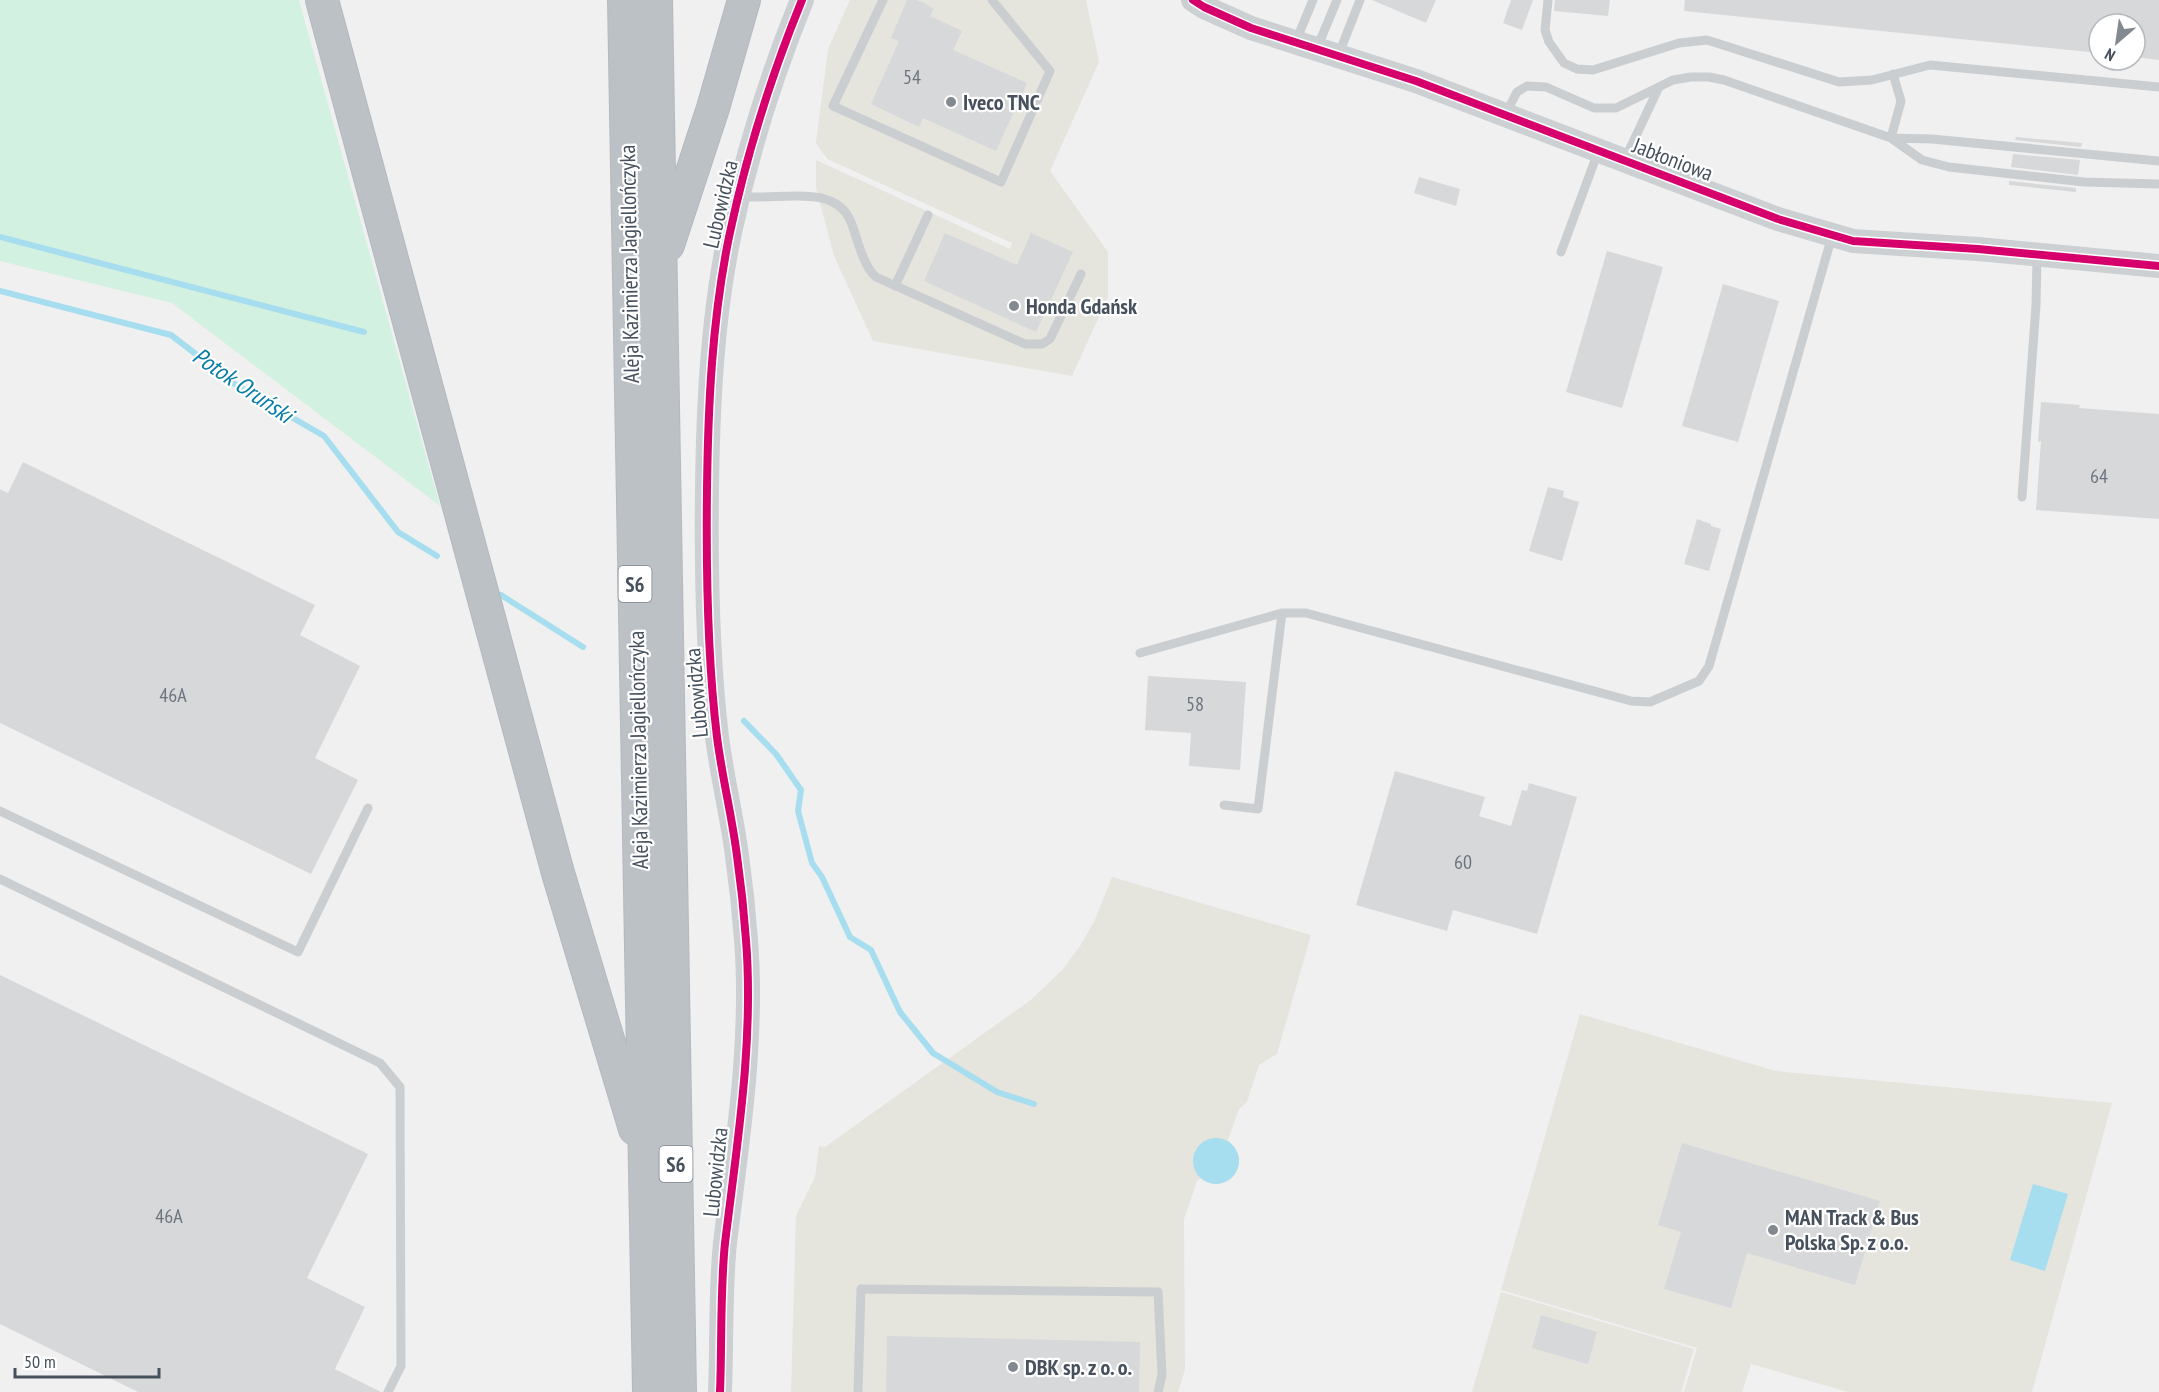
<svg xmlns="http://www.w3.org/2000/svg" width="2159" height="1392" viewBox="0 0 2159 1392" font-family="'PT Sans Narrow',sans-serif">
<rect width="100%" height="100%" fill="#f0f0f0"/>
<path fill="#e5e4dd" d="M 850,0 L 1086,0 L 1099,62 L 1050,171 L 1108,252 L 1108,297 L 1072,376 L 873,341 L 834,256 L 816,188 L 816,160 L 1010,249 L 1012,243 L 827,159 L 816,143 L 828,49 Z
M 1112,877 L 1311,935 L 1277,1054 L 1259,1065 L 1247,1102 L 1239,1109 L 1228,1140 L 1234,1147 L 1238,1155 L 1239,1164 L 1235,1173 L 1229,1179 L 1221,1183 L 1212,1184 L 1201,1178 L 1197,1181 L 1184,1219 L 1185,1370 L 1178,1392 L 791,1392 L 796,1216 L 815,1177 L 819,1146 L 825,1147 L 1032,999 L 1062,970 L 1080,946 L 1094,922 Z
M 1580,1014 L 1776,1071 L 2112,1103 L 2032,1392 L 1848,1392 L 1751,1364 L 1742,1392 L 1684,1392 L 1697,1348 L 1501,1290 Z
M 1501,1292 L 1694,1349 L 1681,1392 L 1472,1392 Z"/>
<path fill="#d3f1e0" d="M 0,0 L 299,0 L 440,506 L 172,303 L 0,261 Z"/>
<path fill="#a6ddef" d="M1193 1161a23 23 0 1 1 46 0a23 23 0 1 1-46 0Z
M 2033,1184 L 2068,1194 L 2045,1271 L 2010,1260 Z"/>
<g fill="none" stroke-linecap="round" stroke-linejoin="round">
<path stroke="#a6ddef" stroke-width="6" d="M 0,237 L 364,332
M 0,291 L 171,335 L 236,385 L 324,436 L 398,532 L 437,556
M 501,595 L 583,647
M 744,721 L 776,754 L 801,790 L 798,811 L 812,863 L 822,877 L 850,937 L 871,950 L 900,1012 L 933,1053 L 997,1092 L 1034,1104"/>
</g>
<path fill="#d7d8da" d="M 907,0 L 917,0 L 926,4 L 934,9 L 930,16 L 962,31 L 953,50 L 1027,83 L 996,151 L 923,118 L 919,127 L 871,104 L 899,41 L 891,38 Z
M 1372,0 L 1436,0 L 1426,23 Z
M 1511,0 L 1533,0 L 1522,30 L 1503,23 Z
M 1555,0 L 1610,0 L 1608,16 L 1554,11 Z
M 1685,0 L 2159,0 L 2159,60 L 2135,57 L 2135,24 L 2099,24 L 2099,53 L 1684,11 Z
M 2016,137 L 2082,143 L 2081,147 L 2015,140 Z
M 2013,154 L 2080,160 L 2078,175 L 2011,167 Z
M 1419,177 L 1460,189 L 1456,206 L 1414,193 Z
M 2009,181 L 2076,188 L 2076,192 L 2009,185 Z
M 945,233 L 1017,265 L 1031,233 L 1073,252 L 1036,332 L 924,281 Z
M 1607,251 L 1663,267 L 1622,408 L 1566,392 Z
M 1723,284 L 1779,301 L 1738,442 L 1682,426 Z
M 2041,402 L 2080,405 L 2079,408 L 2159,414 L 2159,519 L 2036,510 L 2041,441 L 2038,442 Z
M 23,462 L 315,605 L 300,635 L 360,666 L 315,758 L 358,780 L 311,874 L 0,723 L 0,489 L 8,493 Z
M 1548,487 L 1564,491 L 1563,497 L 1579,502 L 1562,561 L 1529,551 Z
M 1697,519 L 1711,524 L 1711,526 L 1721,529 L 1709,571 L 1684,564 Z
M 1148,676 L 1246,682 L 1240,770 L 1189,766 L 1191,733 L 1145,730 Z
M 1395,771 L 1485,797 L 1479,816 L 1511,826 L 1522,790 L 1527,791 L 1529,783 L 1577,797 L 1537,934 L 1453,910 L 1447,931 L 1356,905 Z
M 0,975 L 368,1154 L 307,1278 L 365,1307 L 335,1369 L 381,1392 L 138,1392 L 0,1324 Z
M 1682,1143 L 1880,1201 L 1855,1285 L 1747,1253 L 1731,1308 L 1664,1289 L 1681,1232 L 1658,1225 Z
M 1541,1315 L 1597,1332 L 1588,1364 L 1532,1348 Z
M 887,1336 L 1140,1342 L 1139,1392 L 886,1392 Z"/>
<g fill="none" stroke-linecap="round" stroke-linejoin="round">
<g stroke="#b4b9c0" stroke-width="34">
<path id="highway" d="M 322,0 L 558,873 L 635,1129
M 624,0 L 649,1392
M 656,0 L 680,1392
M 668,245 L 713,108 L 744,0"/>
</g>
<path stroke="#cbced1" stroke-width="9" d="M 883,0 L 833,106 L 1001,182 L 1050,71 L 992,0
M 1548,0 L 1545,30 L 1549,42 L 1564,63 L 1577,69 L 1593,70 L 1679,43 L 1707,40 L 1839,82 L 1872,80 L 1930,65 L 2159,87
M 1296,41 L 1313,0
M 1317,48 L 1337,0
M 1338,56 L 1360,0
M 1505,115 L 1517,92 L 1527,86 L 1546,87 L 1594,108 L 1616,108 L 1673,80 L 1691,77 L 1709,77 L 1724,80 L 1891,138 L 1922,160 L 1949,167 L 2084,182 L 2159,184
M 1891,138 L 1932,139 L 2159,161
M 1891,138 L 1901,101 L 1893,74
M 1625,159 L 1658,89
M 740,196 C 775,202 834,181 851,222 C 858,240 862,264 876,277 L 1025,344 L 1042,344 L 1050,339 L 1081,274
M 1561,252 L 1598,152
M 895,286 L 928,215
M 2022,497 L 2036,305 L 2037,257
M 1140,653 L 1282,613 L 1306,613 L 1631,701 L 1650,702 L 1699,681 L 1709,666 L 1832,236
M 1224,805 L 1258,809 L 1282,613
M 0,811 L 298,952 L 368,808
M 0,879 L 380,1063 L 400,1087 L 401,1366 L 388,1392
M 858,1392 L 861,1289 L 1158,1292 L 1162,1375 L 1158,1392"/>
<path stroke="#ccd0d3" stroke-width="24" d="M 1193,0 L 1204,7 L 1251,28 L 1416,81 L 1778,219 L 1853,241 L 1978,249 L 2159,266
M 720,1392 C 722,1343 720,1292 725,1243 C 737,1144 754,1041 746,940 C 744,912 741,884 737,856 C 732,816 722,777 717,737 C 707,655 706,572 707,490 C 708,406 712,320 729,237 C 746,156 771,76 802,0"/>
<use href="#highway" stroke="#bcc1c6" stroke-width="32"/>
<g stroke="#fff" stroke-width="11">
<path id="cycleway" d="M 1193,0 L 1204,7 L 1251,28 L 1416,81 L 1778,219 L 1853,241 L 1978,249 L 2159,266
M 720,1392 C 722,1343 720,1292 725,1243 C 737,1144 754,1041 746,940 C 744,912 741,884 737,856 C 732,816 722,777 717,737 C 707,655 706,572 707,490 C 708,406 712,320 729,237 C 746,156 771,76 802,0"/>
</g>
<use href="#cycleway" stroke="#d6006c" stroke-width="8"/>
</g>
<g fill="#828990" stroke="#fff" stroke-width="2">
<circle cx="951" cy="102" r="6"/>
<circle cx="1014" cy="306" r="6"/>
<circle cx="1773" cy="1230" r="6"/>
<circle cx="1013" cy="1367" r="6"/>
</g>
<g text-anchor="middle" dominant-baseline="central" stroke-width="4.5" stroke-linejoin="round" paint-order="stroke">
<g font-size="20" fill="#6c747e">
<text x="912" y="77">54</text>
<text x="2099" y="476">64</text>
<text x="173" y="695">46A</text>
<text x="1195" y="704">58</text>
<text x="1463" y="862">60</text>
<text x="169" y="1216">46A</text>
</g>
<g fill="#fff" stroke="#7e858e" stroke-width="1.5">
<rect x="618.5" y="566" width="33" height="36" rx="4.5"/>
<rect x="659.5" y="1146" width="33" height="36" rx="4.5"/>
</g>
<g font-size="21" font-weight="bold" fill="#46515d">
<text x="635" y="584">S6</text>
<text x="676" y="1164">S6</text>
</g>
<g font-size="22" font-weight="bold" fill="#46515d" stroke="#fff" text-anchor="start">
<text x="963" y="102">Iveco TNC</text>
<text x="1026" y="306">Honda Gdańsk</text>
<text x="1785" y="1217">MAN Track &amp; Bus<tspan x="1785" dy="25">Polska Sp. z o.o.</tspan></text>
<text x="1025" y="1367">DBK sp. z o. o.</text>
</g>
<g font-size="22" fill="#46515d" stroke="#fff">
<text transform="translate(1673 159) rotate(21)">Jabłoniowa</text>
<text transform="translate(720 204) rotate(-77)">Lubowidzka</text>
<text transform="translate(629 264) rotate(-91)">Aleja Kazimierza Jagiellończyka</text>
<text transform="translate(696 693) rotate(-95)">Lubowidzka</text>
<text transform="translate(638 750) rotate(-91)">Aleja Kazimierza Jagiellończyka</text>
<text transform="translate(715 1172) rotate(-84)">Lubowidzka</text>
</g>
<g font-size="24" font-style="italic" fill="#087ea7" stroke="#fff">
<text transform="translate(243 385) rotate(34)">Potok Oruński</text>
</g>
</g>
<g transform="translate(2117 42) rotate(209)"><circle r="28" fill="#ffffff" stroke="#b5b9be" stroke-width="1.5"/>
<path d="M0-4.5L10 22L0 15L-10 22Z" fill="#828990"/>
<text y="-9" font-size="16" font-weight="bold" text-anchor="middle" fill="#46515d">N</text>
</g>
<path d="M15 1368v9h144v-9" fill="none" stroke="#46515d" stroke-width="3"/>
<text x="24" y="1368" font-size="18" fill="#46515d" stroke="#ffffff" stroke-width="4.5" paint-order="stroke">50 m</text>
</svg>
